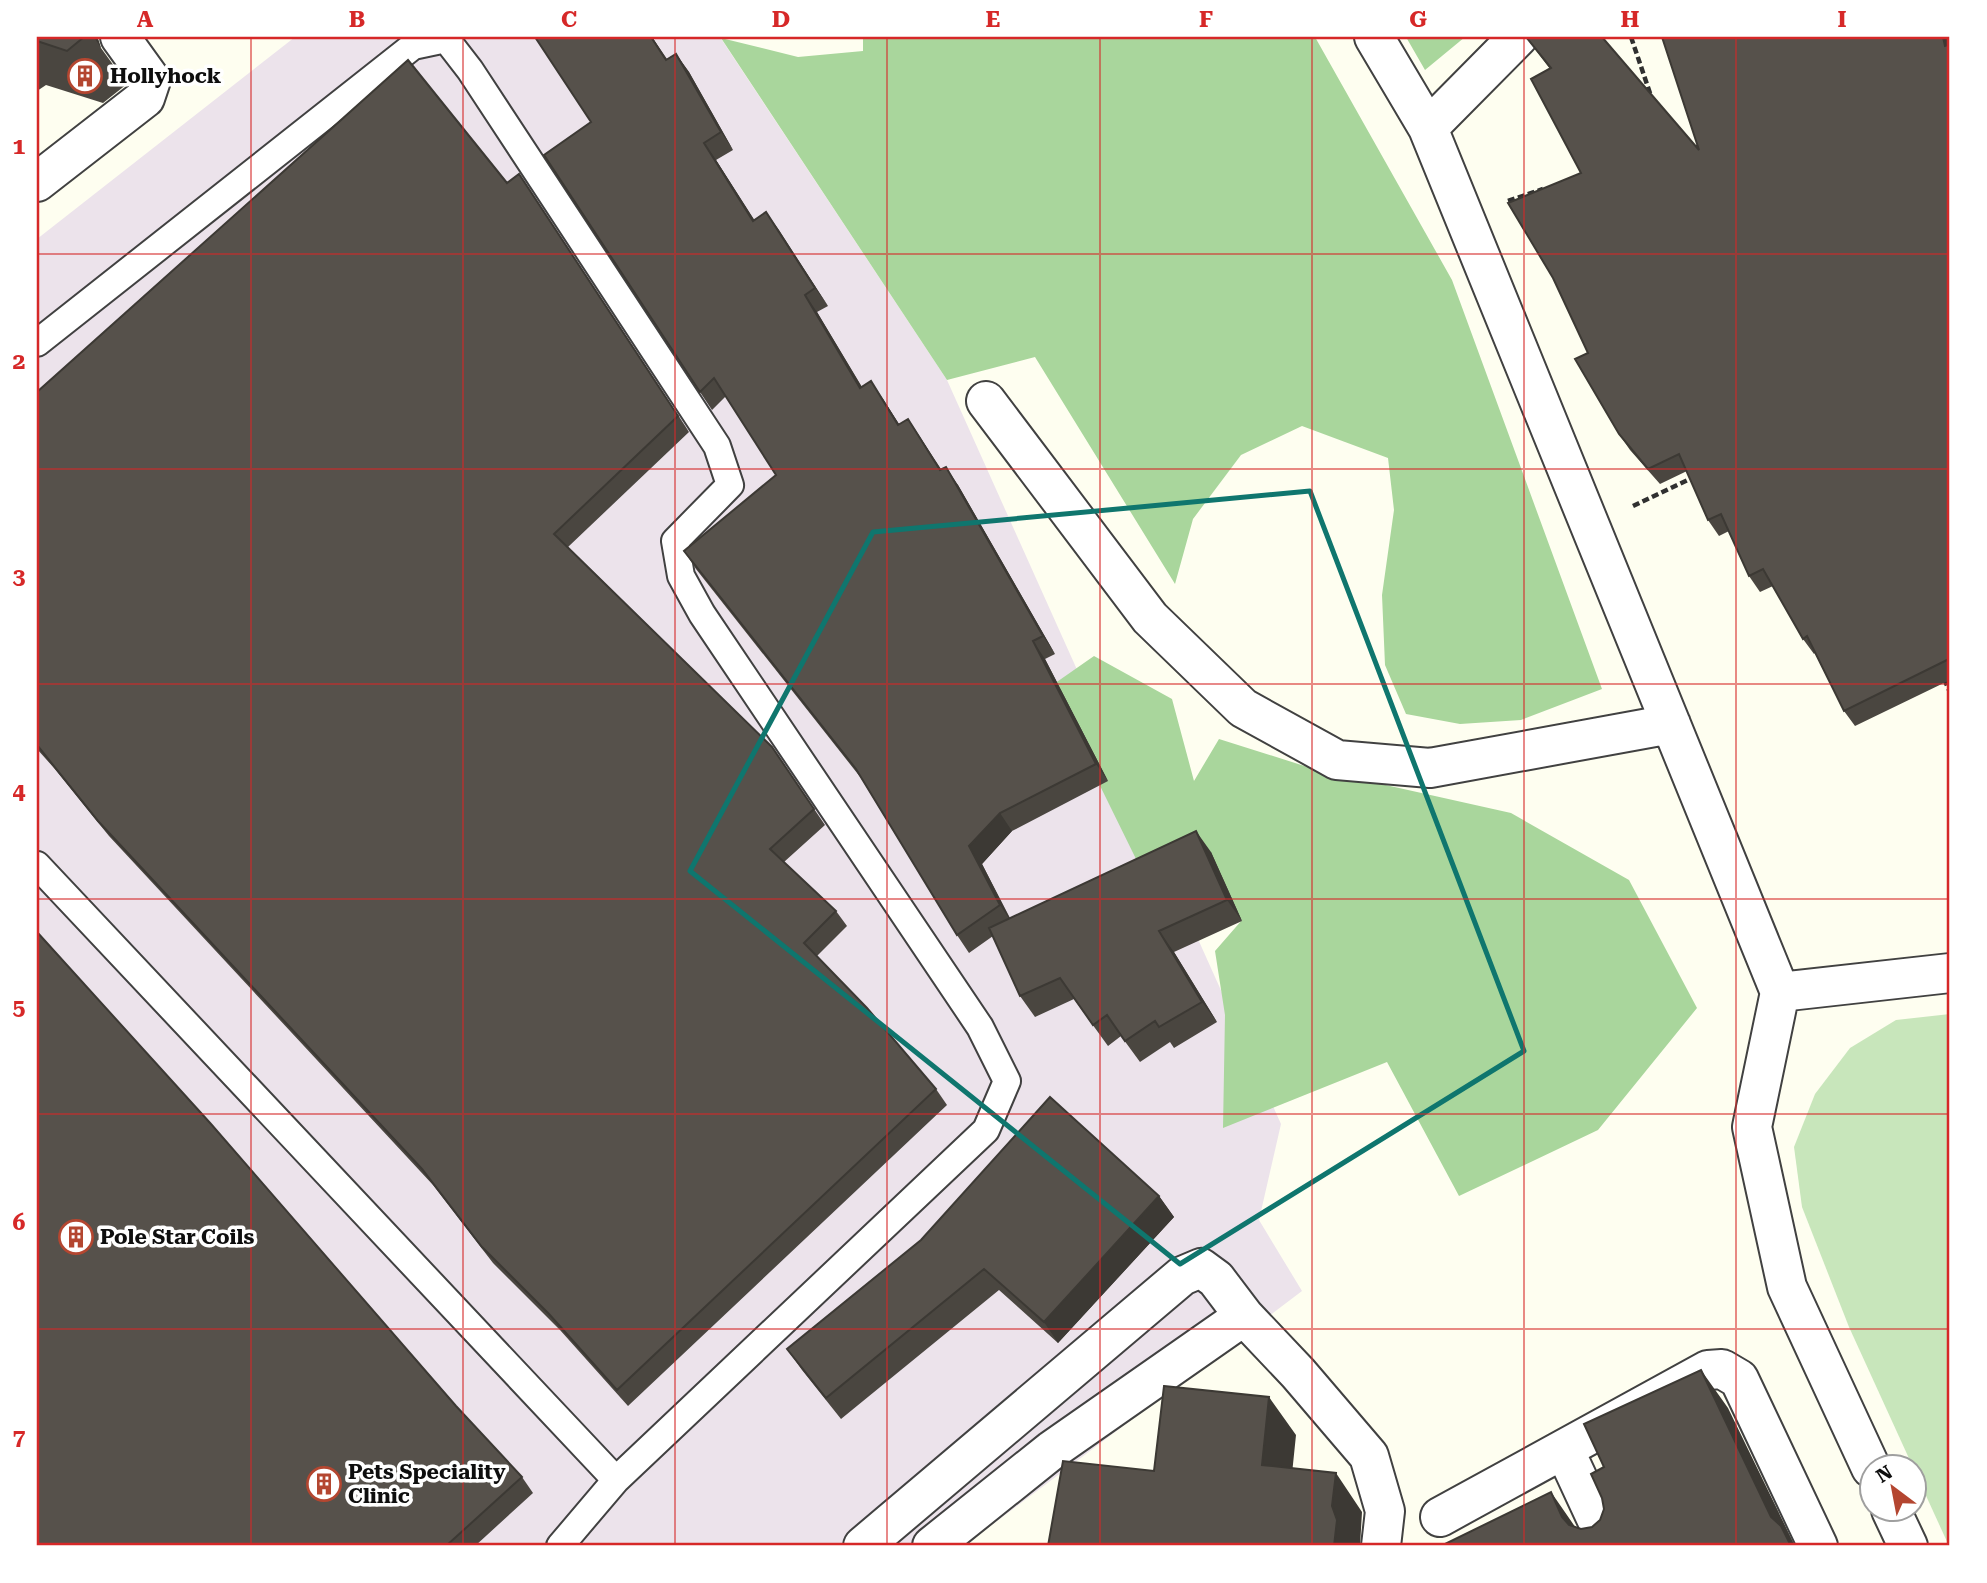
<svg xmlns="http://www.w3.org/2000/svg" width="1987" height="1583" viewBox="0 0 1987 1583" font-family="'Roboto Serif',serif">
<rect width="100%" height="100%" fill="#fefef0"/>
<path fill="#ece3eb" d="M 295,37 L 720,37 L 947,380 L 1281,1124 L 1259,1220 L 1302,1291 L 964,1546 L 37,1546 L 37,239 Z"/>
<path fill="#c8e6bb" d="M 1950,1014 L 1950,1546 L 1949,1546 L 1849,1327 L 1802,1207 L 1794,1147 L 1815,1094 L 1850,1048 L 1896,1020 Z"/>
<path fill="#a9d69c" d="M 863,37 L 1315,37 L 1452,280 L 1602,689 L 1521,720 L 1460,724 L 1406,714 L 1385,665 L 1382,595 L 1394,510 L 1388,458 L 1302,426 L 1241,455 L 1193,519 L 1175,584 L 1035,357 L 947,380 L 721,38 L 798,57 L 863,51 Z
M 1406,37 L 1465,37 L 1425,70 Z
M 1094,656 L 1172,699 L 1194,781 L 1219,739 L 1314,769 L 1511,813 L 1629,880 L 1697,1008 L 1598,1130 L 1459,1196 L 1387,1062 L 1223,1128 L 1225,1015 L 1215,951 L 1242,920 L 1137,861 L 1051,686 Z"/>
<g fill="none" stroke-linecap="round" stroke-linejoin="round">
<g stroke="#414141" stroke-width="30">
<path id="lane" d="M 37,343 L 413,46 L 446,39 L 470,70 L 717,446 L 730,485 L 675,541 L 681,576 L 702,614 L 980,1027 L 1007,1081 L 986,1130 L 616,1480 L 560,1546
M 37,865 L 616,1480"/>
</g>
<g stroke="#414141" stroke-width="42">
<path id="street" d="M 1374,37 L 1428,128 L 1780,992 L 1752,1127 L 1787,1287 L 1871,1468
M 1428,128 L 1518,37
M 37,182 L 145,98 L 151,80 L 120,37
M 986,401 L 1150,618 L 1243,708 L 1337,760 L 1430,768 L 1671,724
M 1780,992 L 1950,973
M 1564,1449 L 1609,1546
M 1891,1510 L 1908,1546
M 1440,1517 L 1708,1370 L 1722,1369 L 1739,1379 L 1818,1546
M 863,1546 L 1182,1276 L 1201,1268 L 1216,1279 L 1244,1316 L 1298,1373 L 1369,1456 L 1385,1511 L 1381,1546
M 932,1546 L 1052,1450 L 1244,1316"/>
</g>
<path stroke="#303030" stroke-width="4.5" stroke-dasharray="7 3.5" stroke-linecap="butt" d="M 1631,37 L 1652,99
M 1508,201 L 1543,189
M 1633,506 L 1694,477
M 1944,679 L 1949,690"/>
<use href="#lane" stroke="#fff" stroke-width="26"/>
<use href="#street" stroke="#fff" stroke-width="38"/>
</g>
<path fill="#4a4640" d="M 37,37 L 99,37 L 98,39 L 101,48 L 127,84 L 103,103 L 46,85 L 37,91 Z
M 535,37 L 652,37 L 667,59 L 676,54 L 689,72 L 733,150 L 716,160 L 754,220 L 766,212 L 828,306 L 817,312 L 862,387 L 883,399 L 899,424 L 908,419 L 941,469 L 958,485 L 1055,654 L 1045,659 L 1108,781 L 1012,831 L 982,864 L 1010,918 L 1211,852 L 1242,921 L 1174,952 L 1217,1022 L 1174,1048 L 1170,1042 L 1140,1062 L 1121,1036 L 1108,1046 L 1074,999 L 1035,1017 L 1020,996 L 993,936 L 969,953 L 957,935 L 861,778 L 696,569 L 684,551 L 776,475 L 726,396 L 712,410 L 700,392 L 591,122 Z
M 1526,37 L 1699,150 L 1950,37 L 1950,680 L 1855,726 L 1844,711 L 1815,653 L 1814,654 L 1803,639 L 1773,586 L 1760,592 L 1749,576 L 1729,531 L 1719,536 L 1708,520 L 1687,471 L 1660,484 L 1630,450 L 1619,434 L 1588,353 L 1581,173 L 1550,69 Z
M 519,174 L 689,432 L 568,547 L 772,747 L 825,825 L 784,862 L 836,911 L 847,926 L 817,956 L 936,1089 L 947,1105 L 628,1406 L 560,1330 L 493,1263 L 433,1185 L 109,836 L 54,768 L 37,749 L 37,392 L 507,183 Z
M 1159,1196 L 1174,1217 L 1058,1343 L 999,1290 L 841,1419 L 802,1370 L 787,1349 Z
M 456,1406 L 522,1477 L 533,1493 L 475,1546 L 37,1546 Z"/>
<path fill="#3c3934" d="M 94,37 L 99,37 L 98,39 L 101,48 Z
M 651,37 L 652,37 L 678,78 L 666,60 Z
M 1943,37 L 1950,37 L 1950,53 L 1945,46 Z
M 676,54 L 689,72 L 733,150 L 721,132 Z
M 704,143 L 716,160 L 766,238 L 753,221 Z
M 519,174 L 530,190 L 689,432 L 678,416 Z
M 766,212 L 779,230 L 828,306 L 815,288 Z
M 805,295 L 817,312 L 873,406 L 860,388 Z
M 871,381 L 883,399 L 911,443 L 898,425 Z
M 908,419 L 920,437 L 952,488 L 940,470 Z
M 946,467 L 958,485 L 1055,654 L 1043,636 Z
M 1033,641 L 1045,659 L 1108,781 L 1096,764 Z
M 1000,813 L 1012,831 L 982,864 L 1012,923 L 1000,905 L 969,846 Z
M 1196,831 L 1211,852 L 1242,921 L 1227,900 Z
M 1159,931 L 1174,952 L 1217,1022 L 1202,1002 Z
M 1159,1196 L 1174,1217 L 1058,1343 L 1044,1322 Z
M 1701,1370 L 1728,1408 L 1795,1546 L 1791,1546 L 1771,1517 Z
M 1269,1397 L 1296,1435 L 1289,1503 L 1262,1465 Z
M 1336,1473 L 1362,1512 L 1360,1546 L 1334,1546 L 1332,1506 Z
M 1551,1492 L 1578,1531 L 1585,1546 L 1562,1517 Z"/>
<path fill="#56514b" stroke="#3c3934" stroke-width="2" d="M 37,37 L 84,37 L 67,51 L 37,41 Z
M 535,37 L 651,37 L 666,60 L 676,54 L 721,132 L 704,143 L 753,221 L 766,212 L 815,288 L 805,295 L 860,388 L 871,381 L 898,425 L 908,419 L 940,470 L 946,467 L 1043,636 L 1033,641 L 1096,764 L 1000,813 L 969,846 L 1000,905 L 957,935 L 856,769 L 684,551 L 776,475 L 714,378 L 700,392 L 544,155 L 591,122 Z
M 1526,37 L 1602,37 L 1699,150 L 1662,37 L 1943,37 L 1945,46 L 1950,44 L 1950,662 L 1949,659 L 1844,711 L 1807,636 L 1803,639 L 1763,569 L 1749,576 L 1721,514 L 1708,520 L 1679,454 L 1648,469 L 1619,434 L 1575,359 L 1588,353 L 1553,278 L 1508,203 L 1581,173 L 1531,79 L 1551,68 Z
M 408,60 L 507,183 L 519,174 L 678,416 L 554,534 L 772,747 L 814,809 L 770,849 L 836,911 L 804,943 L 867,1008 L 936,1089 L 617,1390 L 549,1314 L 482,1247 L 422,1169 L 98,821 L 37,745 L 37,392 Z
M 1196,831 L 1227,900 L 1159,931 L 1202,1002 L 1159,1027 L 1155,1021 L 1125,1041 L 1107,1015 L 1093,1025 L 1060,978 L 1020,996 L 989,928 Z
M 37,932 L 211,1124 L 456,1406 L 522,1477 L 446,1546 L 37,1546 Z
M 1050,1097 L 1159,1196 L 1044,1322 L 984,1269 L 826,1398 L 787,1349 L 921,1240 Z
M 1701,1370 L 1771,1517 L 1781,1526 L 1791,1546 L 1441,1546 L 1551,1492 L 1562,1517 L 1569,1525 L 1581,1529 L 1592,1527 L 1600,1520 L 1604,1509 L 1602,1498 L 1591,1474 L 1604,1467 L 1584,1424 Z
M 1164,1386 L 1269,1397 L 1262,1465 L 1336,1473 L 1332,1506 L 1337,1520 L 1334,1546 L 1048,1546 L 1063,1461 L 1154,1471 Z"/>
<path fill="none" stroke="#0f766e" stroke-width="5" stroke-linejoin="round" d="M 1310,491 L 1524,1051 L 1180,1264 L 690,871 L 873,532 Z"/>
<path fill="none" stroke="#d62828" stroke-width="2" stroke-opacity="0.55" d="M 251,37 L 251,1546M 463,37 L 463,1546M 675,37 L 675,1546M 887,37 L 887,1546M 1100,37 L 1100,1546M 1312,37 L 1312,1546M 1524,37 L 1524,1546M 1736,37 L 1736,1546M 37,254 L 1950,254M 37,469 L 1950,469M 37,684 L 1950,684M 37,899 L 1950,899M 37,1114 L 1950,1114M 37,1329 L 1950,1329"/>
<defs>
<g id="building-ring" transform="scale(1.75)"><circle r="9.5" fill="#fff" stroke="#b44630" stroke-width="1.5"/><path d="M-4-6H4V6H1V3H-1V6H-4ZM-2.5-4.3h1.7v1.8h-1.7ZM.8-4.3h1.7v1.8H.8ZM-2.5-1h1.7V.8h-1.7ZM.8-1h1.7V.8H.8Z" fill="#b44630"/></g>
</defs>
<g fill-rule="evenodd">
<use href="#building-ring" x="85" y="76"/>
<use href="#building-ring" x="76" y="1237"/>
<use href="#building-ring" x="324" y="1484"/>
</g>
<g text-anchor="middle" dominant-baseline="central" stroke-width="7" stroke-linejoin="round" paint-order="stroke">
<g font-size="21" font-weight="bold" fill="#0e0e0e" stroke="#fff" text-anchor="start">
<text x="110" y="76">Hollyhock</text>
<text x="100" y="1237">Pole Star Coils</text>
<text x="348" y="1472">Pets Speciality<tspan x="348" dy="24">Clinic</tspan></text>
</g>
</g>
<rect width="1987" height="1583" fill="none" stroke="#ffffff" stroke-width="77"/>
<g transform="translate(1893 1488) rotate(328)"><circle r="33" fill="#ffffff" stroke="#9f9f9f" stroke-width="2"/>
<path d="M0-5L12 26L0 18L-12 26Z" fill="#b44630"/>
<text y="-10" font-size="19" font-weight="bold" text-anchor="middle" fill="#0e0e0e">N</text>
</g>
<rect x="38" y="38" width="1910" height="1506" fill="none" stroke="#d62828" stroke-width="2.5"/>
<g font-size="23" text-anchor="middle" font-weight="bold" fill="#d62828">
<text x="145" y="27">A</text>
<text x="357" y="27">B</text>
<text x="569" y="27">C</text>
<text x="781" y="27">D</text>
<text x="993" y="27">E</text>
<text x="1206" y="27">F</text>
<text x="1418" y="27">G</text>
<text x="1630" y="27">H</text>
<text x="1842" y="27">I</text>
<text x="19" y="154">1</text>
<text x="19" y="369">2</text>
<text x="19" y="584">3</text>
<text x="19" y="799">4</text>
<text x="19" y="1015">5</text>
<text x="19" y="1230">6</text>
<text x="19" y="1445">7</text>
</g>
</svg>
